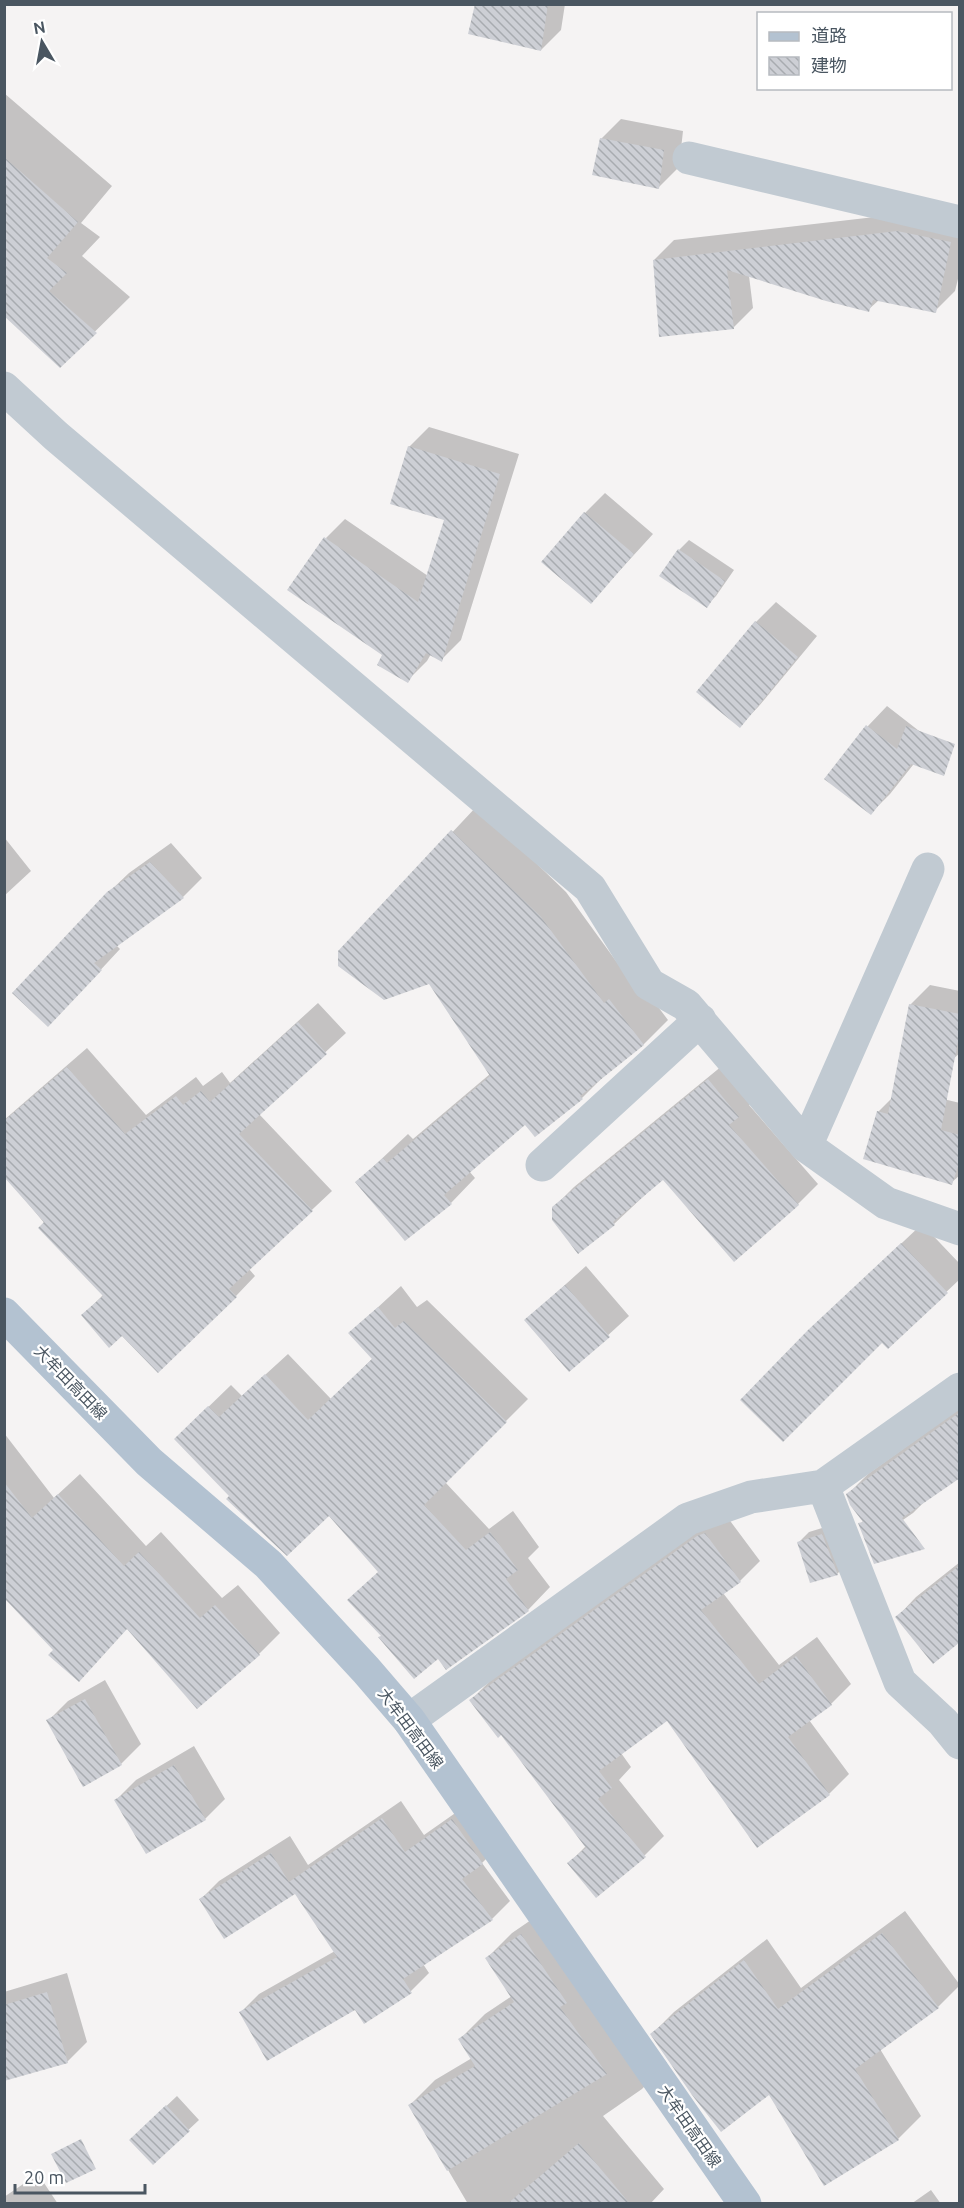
<svg xmlns="http://www.w3.org/2000/svg" width="964" height="2208" viewBox="0 0 964 2208" font-family="Ubuntu,'Noto Sans JP',sans-serif">
<defs>
<pattern id="building-back-hatch" width="6" height="6" patternUnits="userSpaceOnUse" patternTransform="scale(1.5)"><rect width="6" height="6" fill="#cdcfd5"/><path d="M-1 5l2 2M0 0l6 6M5-1l2 2" fill="none" stroke="#a8abb0"/></pattern>
</defs>
<rect width="100%" height="100%" fill="#f5f3f3"/>
<path fill="#0003" d="M 477,4 L 565,4 L 561,30 L 541,50 Z
M 4,93 L 112,186 L 81,223 L 100,237 L 82,256 L 130,297 L 60,366 L 4,314 Z
M 621,119 L 683,131 L 679,167 L 659,187 L 601,139 Z
M 918,212 L 960,221 L 960,271 L 955,291 L 935,311 L 879,300 L 868,310 L 749,276 L 753,308 L 733,328 L 654,260 L 674,240 Z
M 429,427 L 519,454 L 461,640 L 441,660 L 431,654 L 427,661 L 407,681 L 384,655 L 326,538 L 345,519 L 428,576 L 446,519 L 409,447 Z
M 605,493 L 653,534 L 591,602 L 543,561 L 585,513 Z
M 689,540 L 734,570 L 716,596 L 706,606 L 679,550 Z
M 776,602 L 817,636 L 759,706 L 740,726 L 756,622 Z
M 887,706 L 932,741 L 890,794 L 871,813 L 826,778 L 868,726 Z
M 477,806 L 566,892 L 629,979 L 634,975 L 668,1020 L 644,1044 L 606,1074 L 582,1098 L 526,1122 L 469,1171 L 475,1178 L 451,1203 L 357,1182 L 408,1134 L 413,1139 L 490,1074 L 430,983 L 340,952 Z
M 4,837 L 31,871 L 4,896 Z
M 171,843 L 202,878 L 183,897 L 116,945 L 120,949 L 68,1005 L 108,893 L 129,873 Z
M 930,985 L 960,991 L 960,1053 L 953,1059 L 910,1005 Z
M 318,1003 L 346,1033 L 259,1114 L 332,1191 L 249,1269 L 255,1276 L 236,1296 L 122,1334 L 83,1315 L 104,1294 L 4,1175 L 4,1120 L 87,1048 L 146,1115 L 196,1077 L 203,1086 L 222,1072 L 230,1083 Z
M 728,1061 L 758,1096 L 749,1105 L 818,1184 L 798,1204 L 663,1178 L 614,1224 L 579,1252 L 554,1207 L 574,1187 Z
M 910,1091 L 960,1103 L 960,1175 L 951,1183 L 878,1112 L 898,1092 Z
M 922,1224 L 960,1264 L 960,1279 L 888,1347 L 882,1341 L 830,1311 Z
M 586,1266 L 629,1316 L 570,1370 L 526,1320 Z
M 401,1286 L 417,1307 L 427,1300 L 528,1399 L 445,1482 L 489,1529 L 513,1511 L 539,1547 L 528,1558 L 550,1587 L 528,1610 L 438,1657 L 383,1635 L 379,1571 L 329,1513 L 231,1496 L 198,1417 L 231,1385 L 242,1396 L 288,1354 L 331,1399 L 373,1358 L 350,1333 Z
M 960,1408 L 960,1476 L 928,1498 L 913,1513 L 868,1544 L 860,1524 L 864,1520 L 848,1494 L 868,1474 Z
M 4,1433 L 54,1498 L 80,1474 L 146,1546 L 161,1532 L 222,1598 L 238,1585 L 280,1633 L 259,1654 L 128,1628 L 55,1650 L 4,1596 Z
M 725,1514 L 760,1561 L 740,1581 L 723,1593 L 779,1665 L 817,1637 L 851,1684 L 831,1704 L 809,1720 L 849,1774 L 829,1794 L 667,1719 L 621,1753 L 631,1767 L 619,1780 L 664,1836 L 645,1855 L 569,1863 L 586,1846 L 502,1733 L 471,1700 L 491,1680 L 718,1516 Z
M 832,1525 L 847,1564 L 837,1574 L 799,1542 L 809,1532 Z
M 960,1562 L 960,1640 L 897,1617 L 916,1597 Z
M 105,1680 L 141,1744 L 121,1764 L 48,1721 L 68,1701 Z
M 194,1746 L 225,1799 L 205,1819 L 116,1800 L 136,1780 Z
M 401,1801 L 424,1835 L 471,1802 L 501,1844 L 482,1863 L 510,1901 L 492,1919 L 423,1964 L 429,1973 L 411,1991 L 356,2008 L 241,2012 L 259,1994 L 335,1951 L 295,1892 L 201,1899 L 219,1881 L 290,1836 L 308,1865 Z
M 547,1909 L 667,2063 L 642,2089 L 603,2116 L 664,2189 L 650,2204 L 468,2204 L 410,2105 L 435,2080 L 472,2058 L 460,2039 L 485,2014 L 512,1996 L 487,1958 L 512,1933 Z
M 905,1911 L 960,1985 L 938,2007 L 880,2049 L 921,2116 L 898,2139 L 825,2184 L 769,2093 L 652,2034 L 674,2012 L 767,1939 L 801,1988 Z
M 67,1973 L 87,2042 L 67,2062 L 4,2080 L 4,1992 Z
M 177,2096 L 199,2120 L 153,2163 L 141,2130 Z
M 38,2174 L 58,2204 L 4,2204 L 4,2197 Z
M 931,2190 L 941,2204 L 911,2204 Z"/>
<path fill="url(#building-back-hatch)" d="M 475,4 L 548,4 L 541,51 L 468,34 Z
M 600,138 L 664,150 L 659,189 L 592,175 Z
M 4,157 L 78,222 L 47,258 L 67,273 L 49,291 L 97,333 L 60,368 L 4,316 Z
M 897,231 L 951,242 L 936,313 L 873,300 L 869,312 L 826,301 L 727,270 L 734,329 L 659,337 L 653,260 Z
M 408,446 L 500,474 L 442,662 L 426,653 L 408,683 L 377,665 L 382,655 L 287,590 L 324,537 L 418,602 L 444,520 L 390,504 Z
M 584,512 L 634,554 L 591,604 L 541,562 Z
M 678,549 L 725,581 L 707,608 L 659,576 Z
M 755,621 L 798,657 L 740,728 L 696,692 Z
M 866,725 L 897,749 L 906,726 L 955,744 L 944,776 L 911,764 L 871,815 L 824,779 Z
M 451,830 L 541,917 L 604,1003 L 609,999 L 644,1045 L 580,1096 L 583,1099 L 535,1137 L 525,1125 L 444,1195 L 452,1204 L 405,1241 L 355,1182 L 383,1158 L 387,1163 L 490,1076 L 429,984 L 384,1000 L 338,966 L 338,951 Z
M 150,862 L 184,898 L 94,963 L 102,970 L 48,1027 L 12,993 L 107,892 Z
M 909,1004 L 960,1014 L 960,1031 L 941,1130 L 960,1135 L 960,1160 L 952,1185 L 863,1159 L 877,1111 L 888,1114 Z
M 298,1022 L 327,1054 L 239,1134 L 313,1211 L 229,1289 L 237,1297 L 158,1373 L 122,1336 L 109,1348 L 81,1315 L 103,1296 L 38,1228 L 44,1222 L 4,1177 L 4,1121 L 67,1067 L 125,1134 L 176,1096 L 183,1105 L 201,1091 L 210,1102 Z
M 708,1079 L 739,1117 L 729,1125 L 799,1205 L 734,1262 L 663,1180 L 613,1222 L 615,1225 L 578,1254 L 552,1220 L 552,1207 Z
M 901,1243 L 948,1293 L 888,1349 L 882,1343 L 783,1442 L 740,1400 L 808,1330 Z
M 565,1285 L 610,1337 L 569,1372 L 524,1320 Z
M 378,1307 L 395,1328 L 404,1321 L 507,1422 L 424,1505 L 466,1550 L 490,1532 L 518,1570 L 506,1579 L 529,1611 L 446,1670 L 438,1659 L 414,1679 L 378,1637 L 381,1636 L 347,1600 L 378,1572 L 329,1516 L 287,1556 L 226,1499 L 229,1496 L 174,1439 L 208,1406 L 219,1417 L 265,1374 L 308,1420 L 372,1359 L 348,1333 Z
M 960,1412 L 960,1478 L 902,1518 L 925,1549 L 874,1564 L 858,1523 L 863,1522 L 850,1505 L 846,1494 Z
M 4,1482 L 32,1518 L 58,1494 L 124,1566 L 139,1552 L 200,1618 L 215,1605 L 260,1655 L 197,1709 L 127,1629 L 79,1682 L 48,1655 L 53,1650 L 4,1598 Z
M 705,1533 L 741,1582 L 701,1610 L 759,1684 L 796,1656 L 832,1705 L 788,1737 L 830,1795 L 757,1848 L 667,1721 L 599,1771 L 612,1788 L 598,1799 L 646,1857 L 596,1898 L 567,1863 L 586,1848 L 501,1735 L 498,1738 L 469,1700 L 697,1536 Z
M 822,1534 L 838,1575 L 810,1583 L 797,1542 Z
M 960,1565 L 960,1642 L 933,1664 L 895,1617 Z
M 85,1699 L 122,1765 L 83,1787 L 46,1720 Z
M 174,1765 L 206,1820 L 146,1854 L 114,1800 Z
M 382,1818 L 405,1852 L 452,1819 L 483,1864 L 462,1879 L 493,1920 L 403,1979 L 412,1993 L 364,2024 L 355,2010 L 267,2061 L 239,2012 L 337,1957 L 295,1894 L 224,1939 L 199,1899 L 271,1853 L 289,1882 Z
M 882,1933 L 939,2008 L 855,2069 L 899,2140 L 824,2186 L 769,2095 L 721,2132 L 692,2095 L 650,2034 L 744,1960 L 778,2009 Z
M 521,1934 L 567,2003 L 560,2007 L 607,2074 L 447,2171 L 408,2105 L 475,2066 L 458,2039 L 514,2002 L 485,1958 Z
M 47,1992 L 68,2063 L 4,2081 L 4,2005 Z
M 166,2105 L 190,2131 L 153,2165 L 129,2140 Z
M 81,2139 L 96,2169 L 66,2183 L 51,2154 Z
M 579,2143 L 630,2204 L 507,2204 Z"/>
<g fill="none" stroke-linecap="round" stroke-linejoin="round">
<path stroke="#c1cad2" stroke-width="33" d="M 689,158 L 960,222
M 4,388 L 56,436 L 590,888 L 649,984 L 686,1005 L 806,1146 L 886,1203 L 960,1229
M 806,1146 L 928,869
M 542,1165 L 700,1020
M 823,1486 L 900,1682 L 943,1722 L 960,1743
M 409,1720 L 688,1519 L 751,1497 L 823,1486 L 960,1389"/>
<path stroke="#b3c2d1" stroke-width="33" d="M 4,1314 L 149,1462 L 268,1564 L 366,1670 L 409,1720 L 745,2204"/>
</g>
<g text-anchor="middle" dominant-baseline="central" stroke-width="4.5" stroke-linejoin="round" paint-order="stroke">
<g font-size="16" fill="#4a5661" stroke="#fff">
<text transform="translate(71 1382) rotate(46)">大牟田高田線</text>
<text transform="translate(411 1728) rotate(53)">大牟田高田線</text>
<text transform="translate(690 2126) rotate(55)">大牟田高田線</text>
</g>
</g>
<rect width="964" height="2208" fill="none" stroke="#4a5661" stroke-width="12"/>
<rect x="757" y="12" width="195" height="78" fill="#ffffff" stroke="#b7bbc0" stroke-width="1.5"/>
<rect x="769" y="32" width="30" height="9" fill="#b3c2d1" stroke="#b7bbc0" stroke-width="1.5"/>
<text x="811" y="42" font-size="18" fill="#4a5661">道路</text>
<rect x="769" y="57" width="30" height="18" fill="url(#building-back-hatch)" stroke="#b7bbc0" stroke-width="1.5"/>
<text x="811" y="72" font-size="18" fill="#4a5661">建物</text>
<g transform="translate(42 42) rotate(350)" stroke="#ffffff" stroke-width="4.5" paint-order="stroke">
<path d="M0-4.5L10 22L0 15L-10 22Z" fill="#4a5661"/>
<text y="-9" font-size="16" font-weight="bold" text-anchor="middle" fill="#4a5661">N</text>
</g>
<path d="M15 2184v9h130v-9" fill="none" stroke="#4a5661" stroke-width="3"/>
<text x="24" y="2184" font-size="18" fill="#4a5661" stroke="#ffffff" stroke-width="4.5" paint-order="stroke">20 m</text>
</svg>
